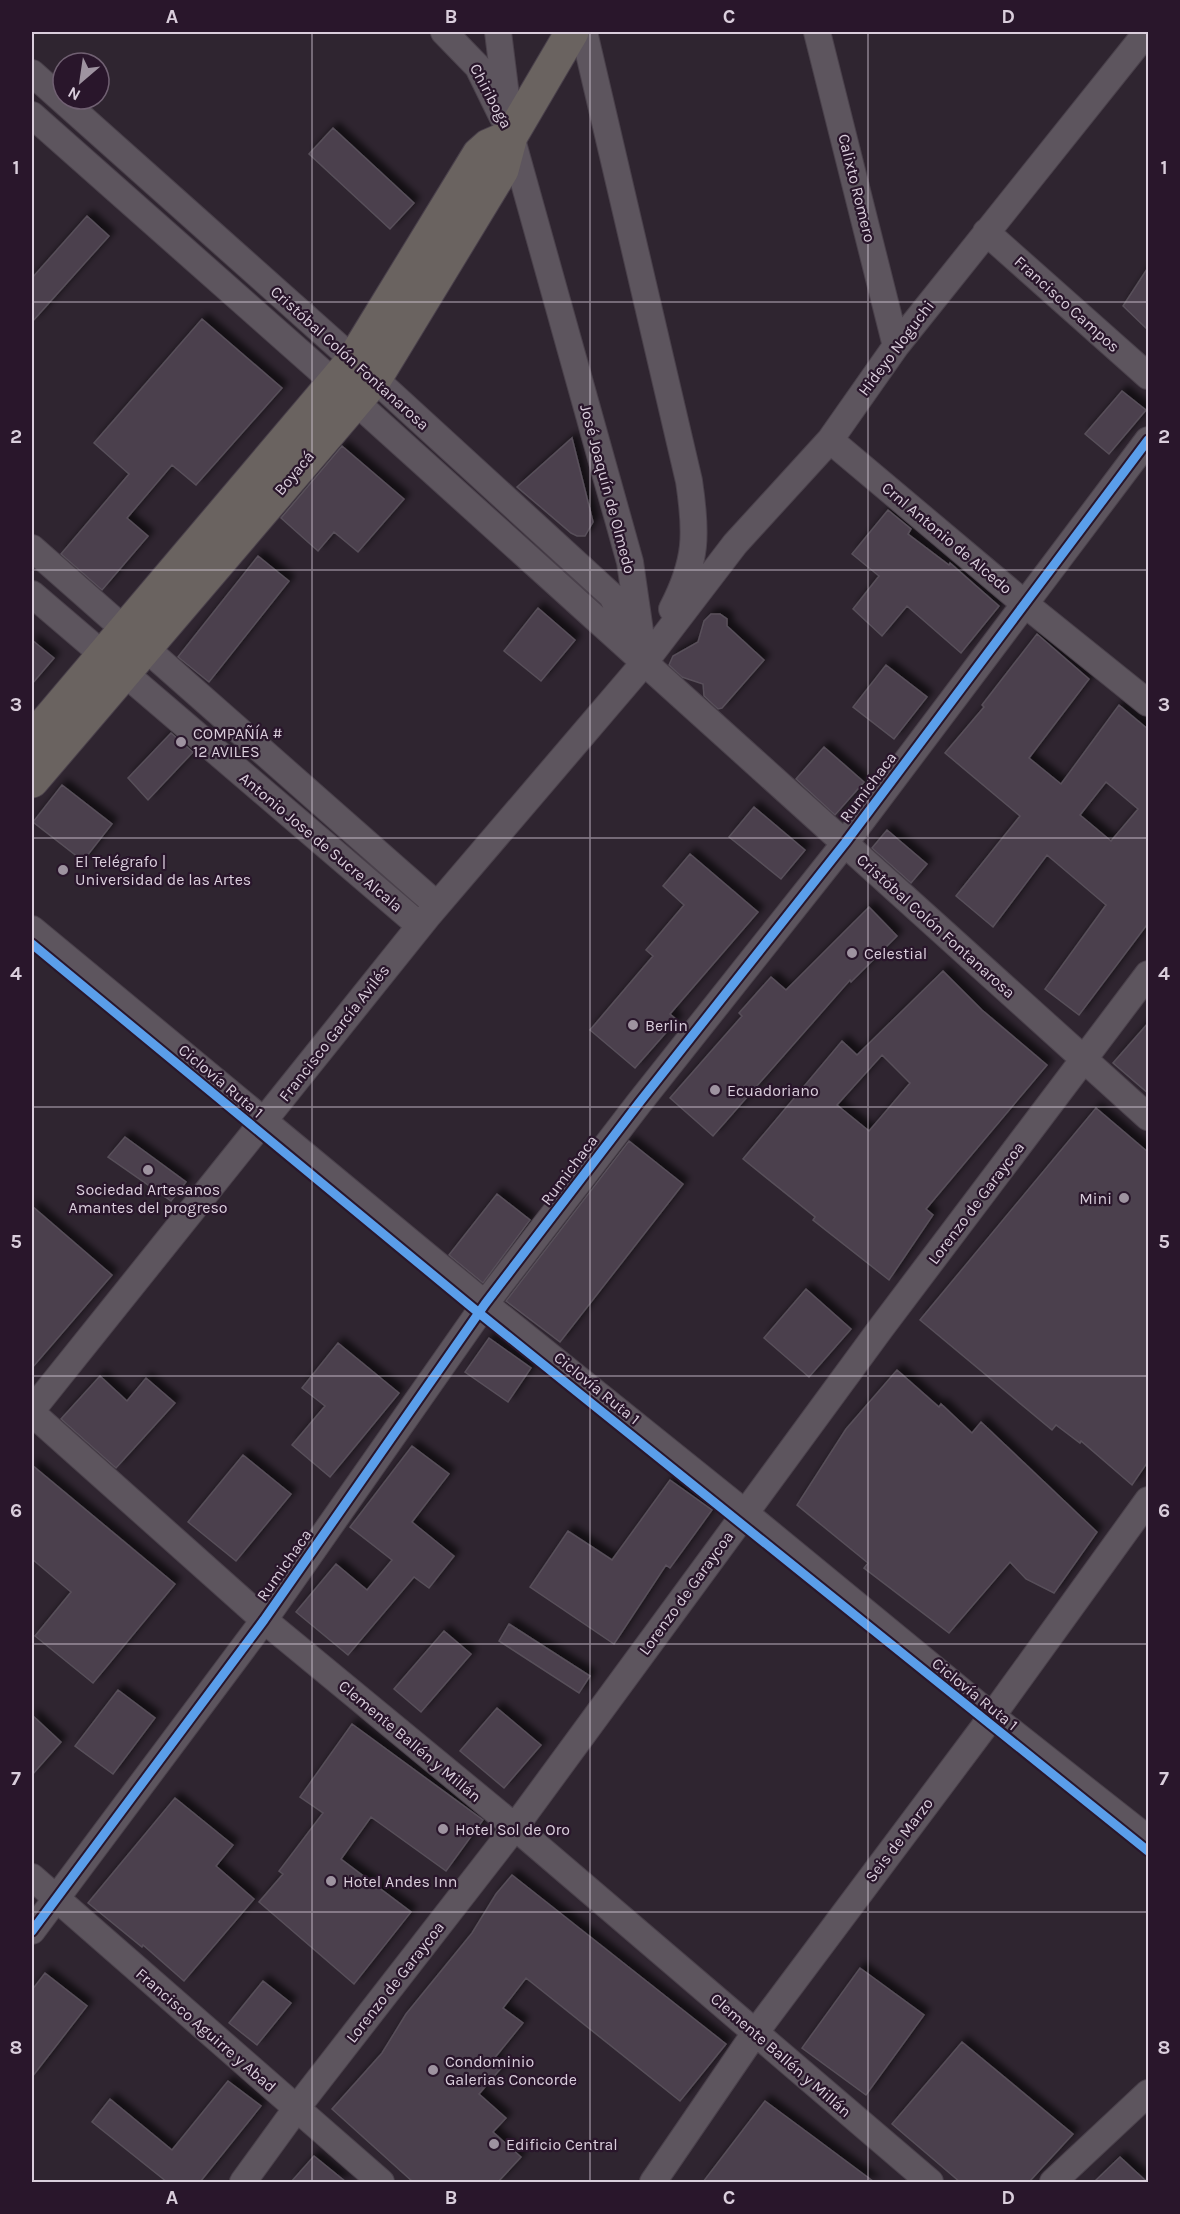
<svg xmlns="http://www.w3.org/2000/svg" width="1180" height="2214" viewBox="0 0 1180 2214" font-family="Karla,sans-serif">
<defs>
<filter id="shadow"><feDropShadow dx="5.5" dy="-5.5" stdDeviation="3" flood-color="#0009"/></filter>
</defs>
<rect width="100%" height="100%" fill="#2f2530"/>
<path fill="#4c3f4e" stroke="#58505a" stroke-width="1.5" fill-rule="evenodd" filter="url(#shadow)" d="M 333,128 L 414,203 L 390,229 L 309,154 Z
M 87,216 L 109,236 L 32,322 L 32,278 Z
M 1149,266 L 1149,331 L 1123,306 Z
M 202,319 L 282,388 L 196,485 L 172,465 L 127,518 L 148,536 L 102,590 L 61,554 L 129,474 L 94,443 Z
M 1122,391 L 1146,410 L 1109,454 L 1085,434 Z
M 572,438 L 593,522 L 585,536 L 577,536 L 571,533 L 517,487 Z
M 342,446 L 404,499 L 358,552 L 334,532 L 318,551 L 281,518 Z
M 888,510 L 911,529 L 908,534 L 949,565 L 950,563 L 999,606 L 961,653 L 907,606 L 882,636 L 853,609 L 879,576 L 852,554 Z
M 258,556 L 289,581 L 209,682 L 178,657 Z
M 538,608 L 575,640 L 541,681 L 504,651 Z
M 711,614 L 720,614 L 727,619 L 727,626 L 764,660 L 722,708 L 718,709 L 704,696 L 703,684 L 682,677 L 669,665 L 673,656 L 698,642 L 704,621 Z
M 1037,634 L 1089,679 L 1029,758 L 1061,784 L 1119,705 L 1149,730 L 1149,922 L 1079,1015 L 1045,989 L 1106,905 L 1047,855 L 993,927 L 956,896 L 1020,816 L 945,753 L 984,707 L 982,705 ZM 1106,782 L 1138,809 L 1111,841 L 1080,815 Z
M 32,640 L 54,658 L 32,684 Z
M 886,665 L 927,697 L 894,739 L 853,707 Z
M 171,733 L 193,752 L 148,800 L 128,778 Z
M 824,747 L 864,782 L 835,815 L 796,779 Z
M 62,785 L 112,824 L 83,861 L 33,822 Z
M 754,807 L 805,850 L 781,879 L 729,837 Z
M 887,830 L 927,864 L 911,883 L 872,848 Z
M 690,854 L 758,912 L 670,1014 L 677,1020 L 635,1068 L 590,1030 L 653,956 L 646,950 L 684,905 L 663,886 Z
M 869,907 L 897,936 L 851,982 L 850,980 L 713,1136 L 670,1098 L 742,1016 L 739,1013 L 771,977 L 786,990 Z
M 943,971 L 982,1010 L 1047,1065 L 926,1209 L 933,1215 L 889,1280 L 813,1220 L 815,1217 L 743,1159 L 842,1041 L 857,1055 ZM 882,1055 L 910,1083 L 869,1131 L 837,1105 Z
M 1149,1022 L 1149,1094 L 1113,1063 Z
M 1096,1108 L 1149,1153 L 1149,1460 L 1132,1485 L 1081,1441 L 1080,1443 L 1056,1425 L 1052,1430 L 920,1320 Z
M 125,1137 L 186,1182 L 171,1201 L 108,1157 Z
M 629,1141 L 683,1184 L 560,1342 L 506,1301 Z
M 497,1194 L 530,1220 L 483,1283 L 449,1255 Z
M 32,1206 L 112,1275 L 32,1368 Z
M 806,1289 L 851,1329 L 809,1377 L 764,1338 Z
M 489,1338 L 531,1368 L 508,1402 L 465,1372 Z
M 338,1343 L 399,1393 L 330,1477 L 292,1445 L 325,1406 L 302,1388 Z
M 897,1370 L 939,1407 L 941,1404 L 972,1433 L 981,1422 L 1097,1532 L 1054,1593 L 1026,1579 L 1010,1562 L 949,1633 L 864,1568 L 868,1563 L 797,1505 L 846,1429 Z
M 100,1376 L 127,1401 L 146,1378 L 175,1403 L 116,1468 L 61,1419 Z
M 412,1446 L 449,1474 L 412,1522 L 454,1556 L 429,1588 L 414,1577 L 348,1655 L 296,1612 L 336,1564 L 367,1590 L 392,1560 L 350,1527 Z
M 243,1455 L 291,1494 L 236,1561 L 188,1522 Z
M 32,1465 L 175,1584 L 93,1683 L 35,1636 L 71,1592 L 32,1559 Z
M 670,1480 L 712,1510 L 670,1568 L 666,1565 L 614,1644 L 530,1587 L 568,1531 L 612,1560 Z
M 509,1624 L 590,1676 L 579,1693 L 499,1641 Z
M 444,1631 L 471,1654 L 421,1712 L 394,1689 Z
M 118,1690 L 155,1718 L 113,1774 L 75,1746 Z
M 497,1708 L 541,1745 L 504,1788 L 460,1751 Z
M 32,1715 L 61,1742 L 32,1775 Z
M 352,1724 L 483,1820 L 446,1871 L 371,1817 L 341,1859 L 411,1912 L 354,1984 L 259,1902 L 283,1874 L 279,1871 L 323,1813 L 300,1797 Z
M 175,1798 L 233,1845 L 216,1866 L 254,1899 L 184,1981 L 143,1945 L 142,1947 L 88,1903 Z
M 512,1875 L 726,2044 L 680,2101 L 526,1978 L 503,2008 L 523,2023 L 493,2060 L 502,2067 L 479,2094 L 506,2118 L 493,2132 L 521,2157 L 498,2182 L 413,2182 L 332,2109 L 382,2053 L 406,2014 L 472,1933 L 496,1894 Z
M 860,1968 L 924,2015 L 866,2095 L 802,2048 Z
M 45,1973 L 87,2006 L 32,2077 L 32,1990 Z
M 263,1981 L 291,2003 L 257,2045 L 229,2023 Z
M 962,2042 L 1073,2134 L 1029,2182 L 960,2182 L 892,2124 Z
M 228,2081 L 261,2106 L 200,2182 L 167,2182 L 92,2122 L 110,2099 L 172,2150 Z
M 765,2101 L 815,2138 L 874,2182 L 703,2182 Z
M 314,2156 L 346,2182 L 291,2182 Z
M 1120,2157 L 1147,2182 L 1094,2182 Z"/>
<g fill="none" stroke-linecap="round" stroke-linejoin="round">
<g stroke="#4a414b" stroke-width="28">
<path id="minor" d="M 444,32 L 478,67 L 502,116
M 498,32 L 511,136 L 630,562 L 641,638
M 584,32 L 689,481 C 697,534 697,561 672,609
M 817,32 L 896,346
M 32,73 L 375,379 L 612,596 L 639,651
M 32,115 L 347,394 L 1148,1117
M 986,232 L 1148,376
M 830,440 L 1025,604 L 1148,703
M 32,548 L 437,905
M 32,594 L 419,925
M 32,929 L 485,1304 L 745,1513 L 992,1716 L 1148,1839
M 32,1410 L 427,917 L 644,663 L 735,544 L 830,440 L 896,346 L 1147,32
M 32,1413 L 264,1620 L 515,1827 L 930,2182
M 32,1877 L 381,2182
M 32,1931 L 264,1620 L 485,1304 L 639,1103 L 845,843 L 1148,440
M 243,2182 L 296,2109 L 515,1827 L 881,1328 L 1148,974
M 653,2182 L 755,2033 L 987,1723 L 1148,1500
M 1053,2182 L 1148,2093"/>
</g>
<g stroke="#4a414b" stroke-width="35">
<path id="major" d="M 32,739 L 353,360 L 479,154 L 488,146 L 511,136
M 32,781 L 375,379 L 502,170 L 511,136 L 572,32"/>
</g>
<use href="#minor" stroke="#5d555e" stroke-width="26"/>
<use href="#major" stroke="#6a6360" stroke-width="33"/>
<g stroke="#29162b" stroke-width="13">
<path id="cycleway" d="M 32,944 L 479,1313 L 1148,1851
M 32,1931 L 264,1620 L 485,1304 L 639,1103 L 845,843 L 1148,440"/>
</g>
<use href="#cycleway" stroke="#5a9eea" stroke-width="9"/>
</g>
<path fill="none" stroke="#dacedc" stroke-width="1.5" stroke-opacity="0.55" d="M 312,32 L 312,2182M 590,32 L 590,2182M 868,32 L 868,2182M 32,302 L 1148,302M 32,570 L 1148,570M 32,838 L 1148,838M 32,1107 L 1148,1107M 32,1376 L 1148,1376M 32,1644 L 1148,1644M 32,1912 L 1148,1912"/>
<g fill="#9e93a0" stroke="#29162b" stroke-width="2">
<circle cx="181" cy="742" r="6"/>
<circle cx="63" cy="870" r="6"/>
<circle cx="852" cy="953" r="6"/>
<circle cx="633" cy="1025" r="6"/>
<circle cx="715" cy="1090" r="6"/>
<circle cx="148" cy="1170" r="6"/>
<circle cx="1124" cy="1198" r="6"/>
<circle cx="443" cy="1829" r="6"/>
<circle cx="331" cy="1881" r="6"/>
<circle cx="433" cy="2070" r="6"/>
<circle cx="494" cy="2144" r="6"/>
</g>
<g text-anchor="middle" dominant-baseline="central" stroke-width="4.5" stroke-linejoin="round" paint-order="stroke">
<g font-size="16" fill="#dacedc" stroke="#29162b">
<text transform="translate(491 96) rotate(62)">Chiriboga</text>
<text transform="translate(857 188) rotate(76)">Calixto Romero</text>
<text transform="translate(1067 304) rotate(42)">Francisco Campos</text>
<text transform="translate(896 348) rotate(-53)">Hideyo Noguchi</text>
<text transform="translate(350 358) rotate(42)">Cristóbal Colón Fontanarosa</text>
<text transform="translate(294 473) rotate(-50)">Boyacá</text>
<text transform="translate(608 489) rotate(75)">José Joaquín de Olmedo</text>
<text transform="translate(947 538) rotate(40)">Crnl Antonio de Alcedo</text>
<text transform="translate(868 787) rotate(-53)">Rumichaca</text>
<text transform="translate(321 842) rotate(40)">Antonio Jose de Sucre Alcala</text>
<text transform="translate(936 926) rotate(42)">Cristóbal Colón Fontanarosa</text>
<text transform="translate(334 1033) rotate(-52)">Francisco García Avilés</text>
<text transform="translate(221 1081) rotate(40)">Ciclovía Ruta 1</text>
<text transform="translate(569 1170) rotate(-53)">Rumichaca</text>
<text transform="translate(976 1203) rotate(-53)">Lorenzo de Garaycoa</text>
<text transform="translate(597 1388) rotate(39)">Ciclovía Ruta 1</text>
<text transform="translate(284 1565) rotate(-55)">Rumichaca</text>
<text transform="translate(686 1593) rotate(-54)">Lorenzo de Garaycoa</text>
<text transform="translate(975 1694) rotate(39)">Ciclovía Ruta 1</text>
<text transform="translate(410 1741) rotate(40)">Clemente Ballén y Millán</text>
<text transform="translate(899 1840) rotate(-53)">Seis de Marzo</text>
<text transform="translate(395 1982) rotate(-52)">Lorenzo de Garaycoa</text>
<text transform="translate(206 2030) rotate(41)">Francisco Aguirre y Abad</text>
<text transform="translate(781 2055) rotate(41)">Clemente Ballén y Millán</text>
</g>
<g font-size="16" fill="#dacedc" stroke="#29162b" text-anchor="start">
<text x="193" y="733">COMPAÑÍA #<tspan x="193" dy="18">12 AVILES</tspan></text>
<text x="75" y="861">El Telégrafo |<tspan x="75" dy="18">Universidad de las Artes</tspan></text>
<text x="864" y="953">Celestial</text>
<text x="645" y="1025">Berlin</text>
<text x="727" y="1090">Ecuadoriano</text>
<text x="148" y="1189" text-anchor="middle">Sociedad Artesanos<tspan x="148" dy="18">Amantes del progreso</tspan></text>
<text x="1112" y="1198" text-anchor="end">Mini</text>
<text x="455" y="1829">Hotel Sol de Oro</text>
<text x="343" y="1881">Hotel Andes Inn</text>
<text x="445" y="2061">Condominio<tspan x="445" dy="18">Galerias Concorde</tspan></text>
<text x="506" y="2144">Edificio Central</text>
</g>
</g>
<rect width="1180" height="2214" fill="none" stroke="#29162b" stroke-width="66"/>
<g transform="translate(81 81) rotate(209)"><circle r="28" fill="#29162b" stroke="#706072" stroke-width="1.5"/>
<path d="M0-4.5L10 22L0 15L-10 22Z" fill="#9e93a0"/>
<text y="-9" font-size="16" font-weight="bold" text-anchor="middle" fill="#dacedc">N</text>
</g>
<rect x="33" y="33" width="1114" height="2148" fill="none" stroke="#dacedc" stroke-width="2"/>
<g font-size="20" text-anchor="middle" font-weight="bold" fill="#dacedc">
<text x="172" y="23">A</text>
<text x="451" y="23">B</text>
<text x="729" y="23">C</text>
<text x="1008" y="23">D</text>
<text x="16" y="174">1</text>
<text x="1164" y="174">1</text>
<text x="16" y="443">2</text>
<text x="1164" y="443">2</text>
<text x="16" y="711">3</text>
<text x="1164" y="711">3</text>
<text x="16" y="980">4</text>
<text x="1164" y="980">4</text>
<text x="16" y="1248">5</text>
<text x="1164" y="1248">5</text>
<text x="16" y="1517">6</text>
<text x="1164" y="1517">6</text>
<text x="16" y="1785">7</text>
<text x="1164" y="1785">7</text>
<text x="16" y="2054">8</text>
<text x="1164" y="2054">8</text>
<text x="172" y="2204">A</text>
<text x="451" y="2204">B</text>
<text x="729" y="2204">C</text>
<text x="1008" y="2204">D</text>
</g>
</svg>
